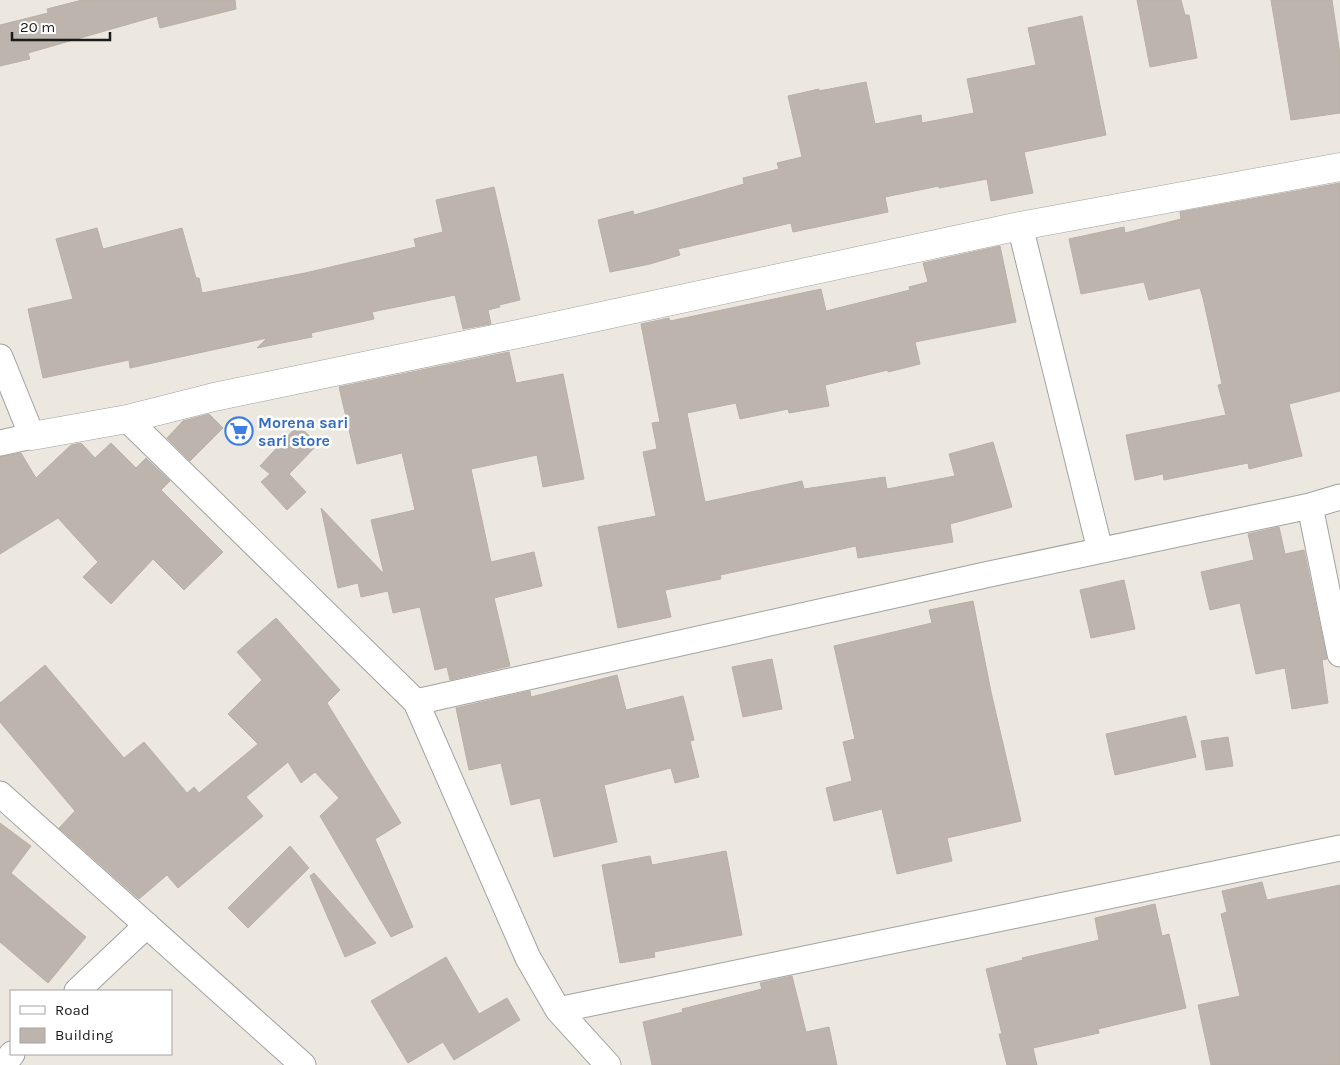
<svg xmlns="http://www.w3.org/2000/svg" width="1340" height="1065" viewBox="0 0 1340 1065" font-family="Karla,sans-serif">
<rect width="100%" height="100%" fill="#ece8e0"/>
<path fill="#bcb4ad" stroke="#bcafa4" d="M 82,0 L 235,0 L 236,9 L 160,28 L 157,16 L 28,53 L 30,59 L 0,66 L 0,25 L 48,13 L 47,9 Z
M 1137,0 L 1181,0 L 1185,15 L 1189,15 L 1197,58 L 1150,67 Z
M 1271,0 L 1332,0 L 1340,54 L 1340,113 L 1291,120 Z
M 1082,16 L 1106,135 L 1024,152 L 1033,193 L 991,201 L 987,179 L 939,188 L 939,186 L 885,197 L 888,212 L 793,232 L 791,223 L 678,249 L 680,255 L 650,264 L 610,272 L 598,220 L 633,211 L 634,215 L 744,184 L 743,178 L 779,169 L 777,163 L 802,157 L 788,96 L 819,89 L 819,91 L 866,82 L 875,124 L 921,115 L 922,123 L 974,113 L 967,79 L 1036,65 L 1028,28 Z
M 1340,183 L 1340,391 L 1289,404 L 1302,456 L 1249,469 L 1248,463 L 1164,480 L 1163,474 L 1135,480 L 1126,435 L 1226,415 L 1218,385 L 1222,384 L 1203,298 L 1200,288 L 1149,300 L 1144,282 L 1081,294 L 1069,239 L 1124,227 L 1125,233 L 1181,219 L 1180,212 Z
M 494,187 L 520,300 L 499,305 L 500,307 L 488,310 L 491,324 L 463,329 L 455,295 L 372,312 L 374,319 L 311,333 L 312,337 L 257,348 L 267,338 L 130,368 L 129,360 L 43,378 L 28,309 L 73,299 L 56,239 L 97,228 L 103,249 L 182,228 L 196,278 L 199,278 L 202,293 L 305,273 L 416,247 L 414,239 L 443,232 L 436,200 Z
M 1000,246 L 1016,322 L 915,342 L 920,364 L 888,372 L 888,370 L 825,385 L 829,406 L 789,413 L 788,409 L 740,419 L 736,403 L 687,413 L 705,502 L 802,481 L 804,489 L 885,477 L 887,489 L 955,476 L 949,454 L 993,442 L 1012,507 L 950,524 L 953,542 L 858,558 L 856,546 L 720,575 L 721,579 L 665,590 L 671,617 L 618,628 L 598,527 L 656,516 L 643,452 L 657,449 L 652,423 L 660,422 L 641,324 L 669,318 L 670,321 L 821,289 L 826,311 L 910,290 L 909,287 L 928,282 L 923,263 Z
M 509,352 L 516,383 L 563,374 L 584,479 L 543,487 L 537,455 L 471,469 L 491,562 L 534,552 L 542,586 L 494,598 L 510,666 L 450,680 L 447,667 L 435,670 L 420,607 L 393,613 L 388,591 L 361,597 L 358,583 L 338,588 L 321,508 L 384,574 L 371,520 L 415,510 L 402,453 L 357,464 L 339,387 Z
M 209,414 L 223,428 L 190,461 L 167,438 L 183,421 Z
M 298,425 L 318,444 L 289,474 L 306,492 L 287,510 L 261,482 L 270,474 L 260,466 Z
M 81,443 L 95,458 L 111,443 L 136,468 L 146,458 L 170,481 L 161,490 L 223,552 L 184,590 L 153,559 L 111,604 L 83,577 L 98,562 L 58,518 L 0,554 L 0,457 L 21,453 L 36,478 L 71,445 Z
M 1279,527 L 1285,554 L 1304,550 L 1327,659 L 1322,660 L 1328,703 L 1292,709 L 1285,668 L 1256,674 L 1240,603 L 1210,610 L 1201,572 L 1254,560 L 1248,534 Z
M 1124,580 L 1135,629 L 1091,638 L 1080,590 Z
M 973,601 L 991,692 L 1021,821 L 947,838 L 952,861 L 897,874 L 882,809 L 834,821 L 826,788 L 852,781 L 843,742 L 855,739 L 834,646 L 932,623 L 929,610 Z
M 276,618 L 340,690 L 327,703 L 401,823 L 375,839 L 413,927 L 391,937 L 320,816 L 339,798 L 315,772 L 301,783 L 288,762 L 246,797 L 263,816 L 178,888 L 167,875 L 139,899 L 59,828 L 75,811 L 0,722 L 0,703 L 45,665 L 124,758 L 144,742 L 187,793 L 194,787 L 199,793 L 258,744 L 228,714 L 262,680 L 237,652 Z
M 772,659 L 782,709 L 743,717 L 732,667 Z
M 617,675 L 626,710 L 683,696 L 694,740 L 690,741 L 699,777 L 675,783 L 671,768 L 604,785 L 617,842 L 554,857 L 540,798 L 511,805 L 501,763 L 469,770 L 456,708 L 530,691 L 531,697 Z
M 1186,716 L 1196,757 L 1115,775 L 1106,734 Z
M 1228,737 L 1233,766 L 1206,770 L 1201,741 Z
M 0,823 L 31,846 L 11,873 L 86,937 L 48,983 L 0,942 Z
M 290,846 L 309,868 L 248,928 L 228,908 Z
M 726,851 L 742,935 L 654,952 L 655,957 L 620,963 L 602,865 L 650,856 L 652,865 Z
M 314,873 L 376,943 L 345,957 L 310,876 Z
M 1262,882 L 1267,900 L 1340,885 L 1340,1065 L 1211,1065 L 1198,1005 L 1240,996 L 1221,914 L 1227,912 L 1222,891 Z
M 1155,904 L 1162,936 L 1169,934 L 1186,1008 L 1098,1029 L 1099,1033 L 1033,1048 L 1037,1065 L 1007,1065 L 999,1034 L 1002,1034 L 986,969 L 1023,960 L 1022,958 L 1099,940 L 1095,918 Z
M 446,957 L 479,1014 L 507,998 L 520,1020 L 454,1060 L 443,1042 L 408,1063 L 371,1001 Z
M 792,976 L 806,1032 L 829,1027 L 837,1065 L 652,1065 L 643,1022 L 683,1012 L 682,1009 L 762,989 L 760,983 Z"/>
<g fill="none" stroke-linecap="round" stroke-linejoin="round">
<g stroke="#a2a2a2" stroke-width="27">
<path id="minor" d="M 1020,226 L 1100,550
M 0,357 L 32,436 L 0,443
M 127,419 L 416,702 L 528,958 L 558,1010 L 608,1065
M 1310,506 L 1340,654
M 416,702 L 985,575 L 1310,506 L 1340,497
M 0,794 L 303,1065
M 77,991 L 147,925
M 558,1010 L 1340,848
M 3,1065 L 12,1054"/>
</g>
<g stroke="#a2a2a2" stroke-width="29">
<path id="tertiary" d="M 32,436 L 127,419 L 214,397 L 532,331 L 1020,226 L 1340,167"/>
</g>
<use href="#minor" stroke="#fff" stroke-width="25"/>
<use href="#tertiary" stroke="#fff" stroke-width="28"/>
</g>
<defs>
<g id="supermarket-ring" transform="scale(1.4375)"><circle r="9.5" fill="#fff" stroke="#3f7fe0" stroke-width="1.5"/><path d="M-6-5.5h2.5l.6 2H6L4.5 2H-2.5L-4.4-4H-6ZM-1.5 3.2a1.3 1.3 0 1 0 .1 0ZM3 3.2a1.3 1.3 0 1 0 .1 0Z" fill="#3f7fe0"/></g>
</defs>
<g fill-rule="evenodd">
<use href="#supermarket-ring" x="239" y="431"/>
</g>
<g text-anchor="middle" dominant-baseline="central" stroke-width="5" stroke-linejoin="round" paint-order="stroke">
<g font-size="16" font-weight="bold" fill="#366cbe" stroke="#fff" text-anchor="start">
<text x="258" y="422">Morena sari<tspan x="258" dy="18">sari store</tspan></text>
</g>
</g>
<rect x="10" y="990" width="162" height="65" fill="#ffffff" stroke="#a4a4a4"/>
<rect x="20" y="1006" width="25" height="8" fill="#ffffff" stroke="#a4a4a4"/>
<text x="55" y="1015" font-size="15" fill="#1b1b1b">Road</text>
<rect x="20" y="1028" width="25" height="15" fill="#bcb4ad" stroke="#a4a4a4"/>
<text x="55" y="1040" font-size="15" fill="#1b1b1b">Building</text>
<path d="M12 32v8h98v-8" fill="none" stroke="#1b1b1b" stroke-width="2.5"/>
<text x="20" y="32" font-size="15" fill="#1b1b1b" stroke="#ffffff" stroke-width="4" paint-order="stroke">20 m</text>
</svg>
